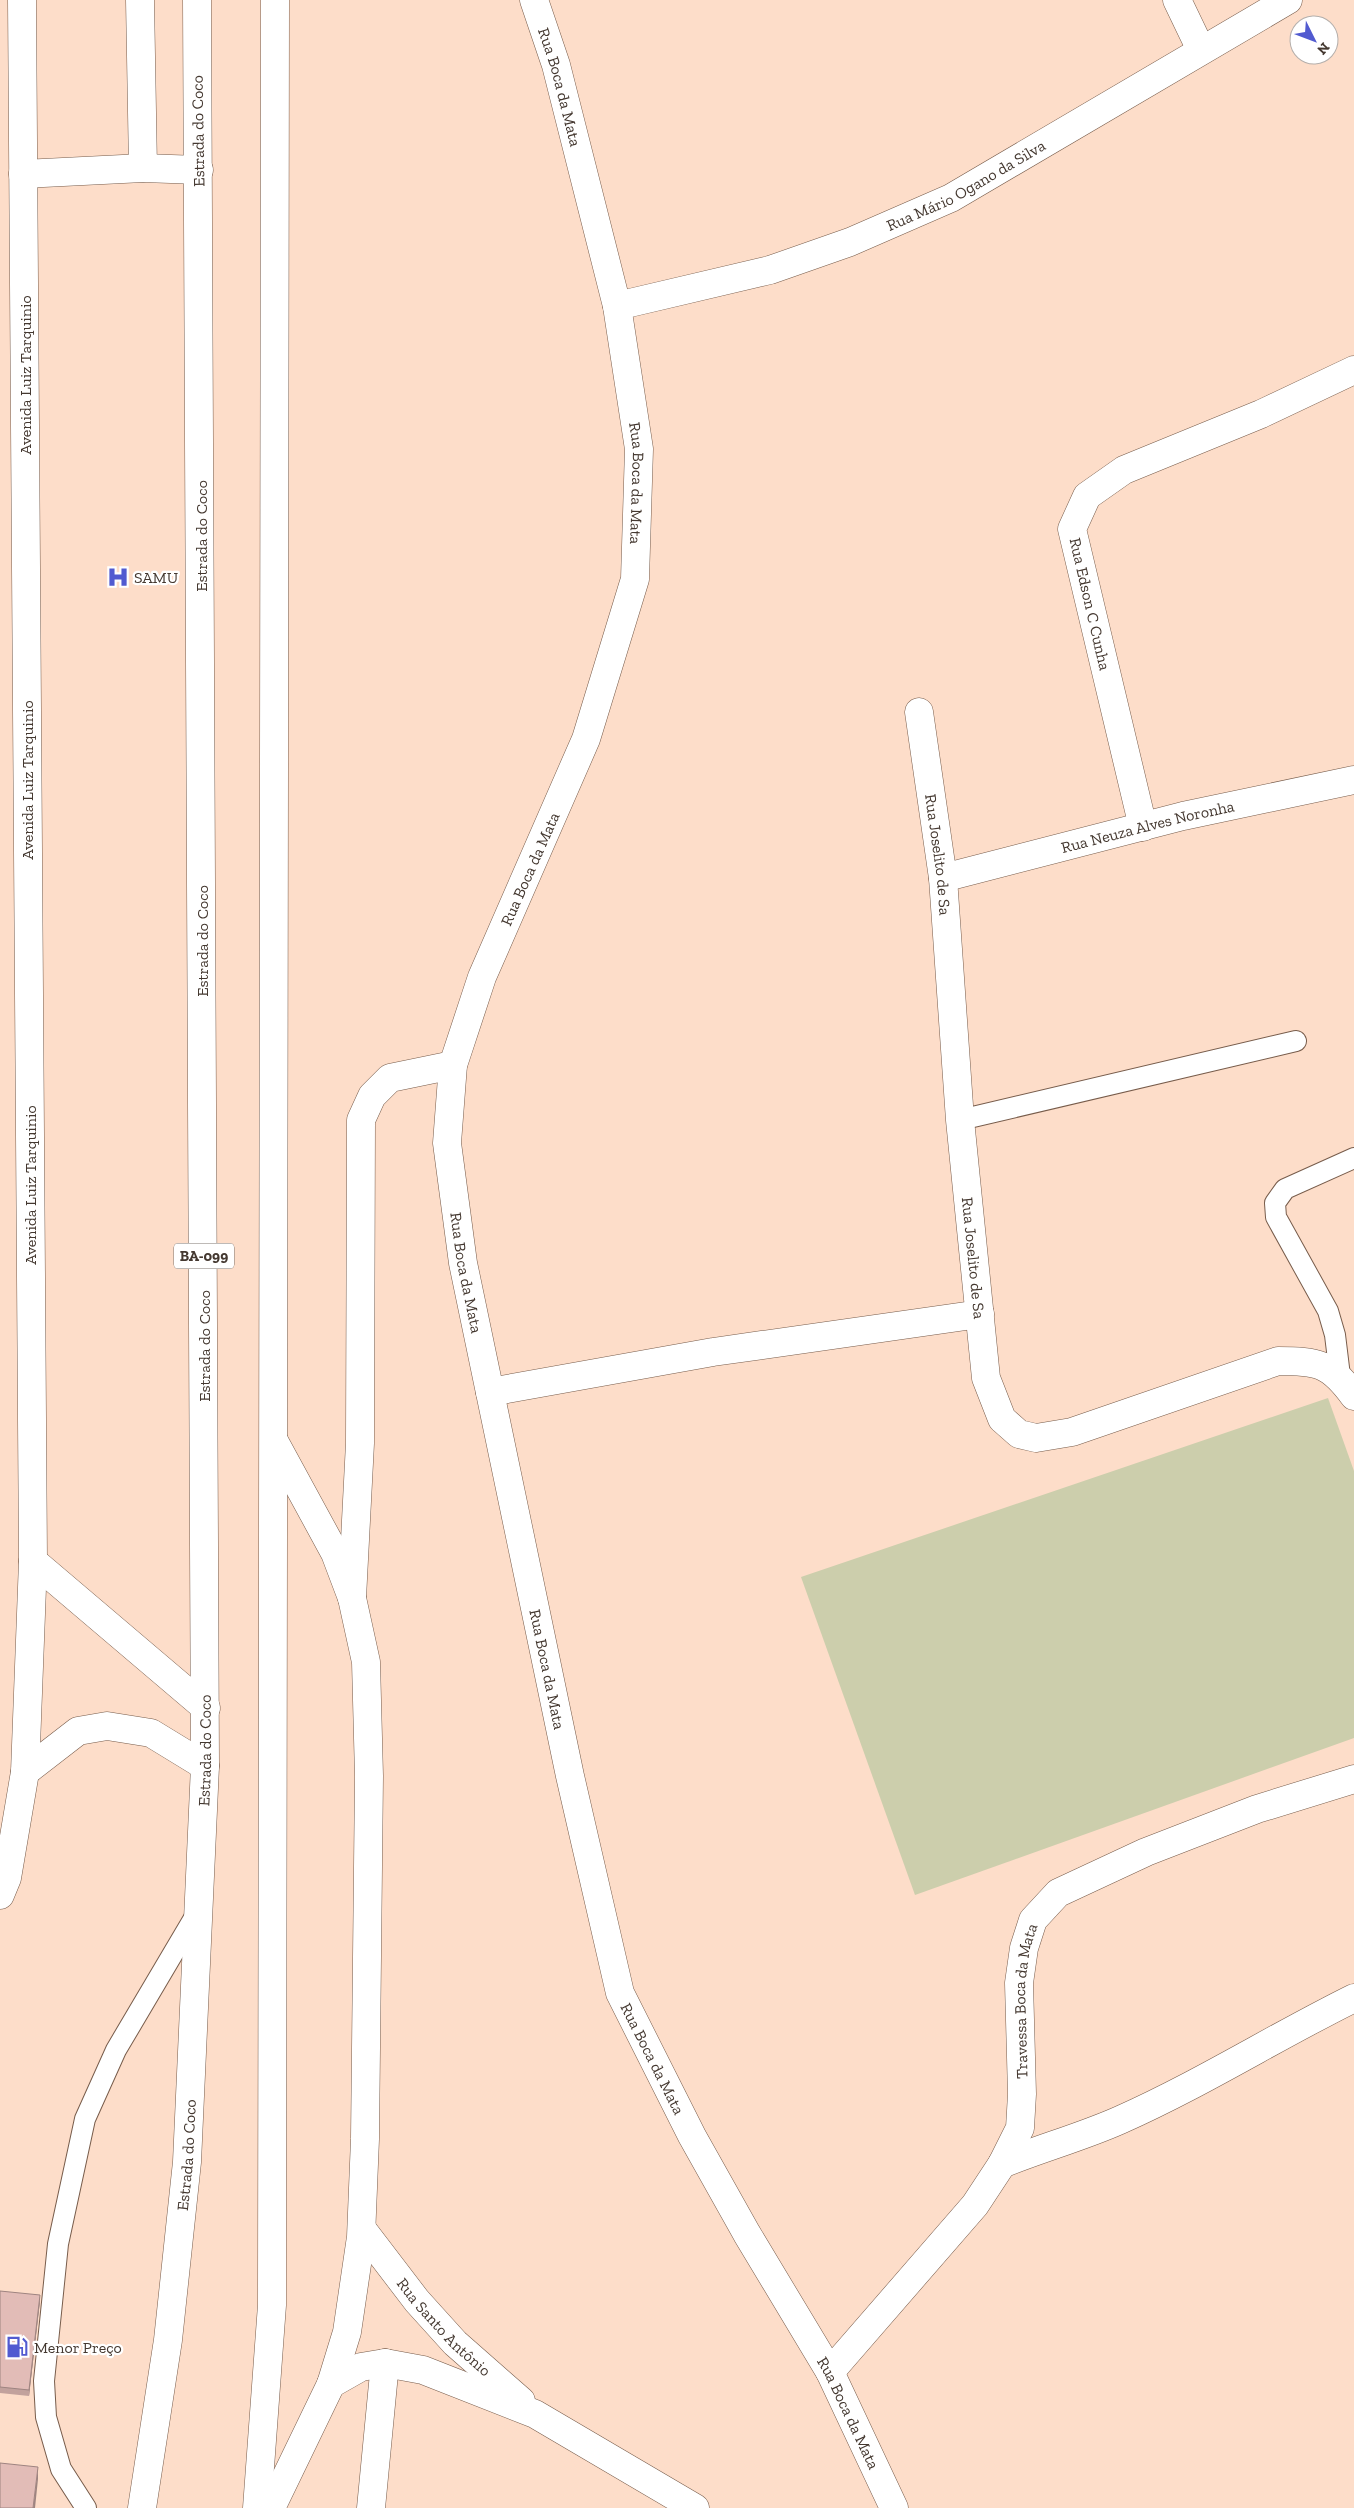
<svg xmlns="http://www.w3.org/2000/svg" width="1354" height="2508" viewBox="0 0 1354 2508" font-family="'Zilla Slab',serif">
<rect width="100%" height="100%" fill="#fdddc9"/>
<path fill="#ccceac" d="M 1328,1398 L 1354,1471 L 1354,1738 L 915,1895 L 801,1577 Z"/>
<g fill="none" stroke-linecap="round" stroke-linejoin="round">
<g stroke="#775c4b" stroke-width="22">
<path id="lane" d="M 960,1120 L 1296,1041
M 1340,1376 L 1335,1335 L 1328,1311 L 1276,1217 L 1275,1203 L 1285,1189 L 1354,1158
M 86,2508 L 61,2469 L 46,2417 L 44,2381 L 58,2244 L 85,2119 L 116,2050 L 197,1913"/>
</g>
<g stroke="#775c4b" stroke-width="29">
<g id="street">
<path d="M 140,0 L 143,168"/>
<path id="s1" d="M 534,0 L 556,65 L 617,306 L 639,449 L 635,579 L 586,739 L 482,977 L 453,1065 L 447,1143 L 463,1263 L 570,1776 L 620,1993 L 692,2136 L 747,2234 L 830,2372 L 894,2508"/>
<path d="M 1177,0 L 1201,50"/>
<path d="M 23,174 L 143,168 L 199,170"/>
<path id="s2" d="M 617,306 L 770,270 L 850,242 L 951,198 L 1288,0"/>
<path id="s3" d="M 919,712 L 943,878 L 960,1120 L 986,1378 L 1002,1419 L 1019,1434 L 1036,1438 L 1072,1432 L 1278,1361 C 1318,1361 1330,1363 1354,1396"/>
<path d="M 1143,827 L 1072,529 L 1087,496 L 1124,470 L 1261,414 L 1354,370"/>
<path id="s4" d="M 943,878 L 1183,816 L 1354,780"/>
<path d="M 490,1392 L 713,1352 L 980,1314"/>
<path d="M 352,1598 L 360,1443 L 361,1120 L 372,1096 L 390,1078 L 453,1065"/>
<path d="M 1002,2164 C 1041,2148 1082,2137 1120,2120 C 1201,2084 1275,2037 1354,1998"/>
<path id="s5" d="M 830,2372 L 975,2205 L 1002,2164 L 1020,2128 L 1022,2094 L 1019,1983 L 1024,1948 L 1033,1920 L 1058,1893 L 1146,1852 L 1257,1809 L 1354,1779"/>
<path d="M 371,2508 L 385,2363"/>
</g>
</g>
<g stroke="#775c4b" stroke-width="29">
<g id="secondary">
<path d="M 0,1895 L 7,1878 L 25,1772 L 33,1561 L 22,0"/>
<path id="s6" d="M 362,2229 L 417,2301 L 455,2343 L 521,2401"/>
<path d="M 331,2384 L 361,2367 L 385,2363 L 423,2370 L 535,2414 L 695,2508"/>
</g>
</g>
<g stroke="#775c4b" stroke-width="29">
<g id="highway">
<path d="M 33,1561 L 206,1708"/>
<path d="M 25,1772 L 78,1731 L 107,1726 L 151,1733 L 205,1766"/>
<path id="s7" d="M 142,2508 L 168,2340 L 187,2162 L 205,1766 L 197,0"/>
<path d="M 257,2508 L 272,2305 L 275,0"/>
<path d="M 271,2508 L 331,2384 L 347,2332 L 361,2237 L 365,2139 L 369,1776 L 366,1662 L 352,1598 L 335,1553 L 274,1441"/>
</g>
</g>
<use href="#lane" stroke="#fff" stroke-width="20"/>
<use href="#street" stroke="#fff" stroke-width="28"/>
<use href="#secondary" stroke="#fff" stroke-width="28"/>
<use href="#highway" stroke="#fff" stroke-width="28"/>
</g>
<path fill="#c2a29d" d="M 0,2291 L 40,2301 L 29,2396 L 0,2393 Z"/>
<path fill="#9e8480" d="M 40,2295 L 40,2301 L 29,2396 L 29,2390 Z
M 38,2467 L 38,2479 L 35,2508 L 33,2508 Z"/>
<path fill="#e2bcb7" stroke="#9e8480" d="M 0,2291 L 40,2295 L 29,2390 L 0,2387 Z
M 0,2463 L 38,2467 L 33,2508 L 0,2508 Z"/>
<defs>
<g id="hospital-bare" transform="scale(1.725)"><path d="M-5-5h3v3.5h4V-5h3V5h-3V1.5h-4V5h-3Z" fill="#515ad0" stroke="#fff" stroke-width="2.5" paint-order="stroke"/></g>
<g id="fuel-bare" transform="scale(1.725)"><path d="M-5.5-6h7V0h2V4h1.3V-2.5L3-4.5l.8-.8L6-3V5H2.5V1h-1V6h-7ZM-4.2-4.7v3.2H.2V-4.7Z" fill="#515ad0" stroke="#fff" stroke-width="2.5" paint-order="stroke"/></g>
</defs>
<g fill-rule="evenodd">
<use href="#hospital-bare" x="118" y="577"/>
<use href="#fuel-bare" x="17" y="2347"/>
</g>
<g text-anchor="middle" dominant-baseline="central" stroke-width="4.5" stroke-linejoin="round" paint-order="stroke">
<rect fill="#fff" stroke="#7c746e" stroke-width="1" x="174" y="1243.5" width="60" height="25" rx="4"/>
<g font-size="15" font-weight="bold" fill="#443830">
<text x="204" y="1256">BA-099</text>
</g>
<g font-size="16" fill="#443830" stroke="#fff">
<text stroke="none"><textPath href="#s1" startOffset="91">Rua Boca da Mata</textPath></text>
<text transform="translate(198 131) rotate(-91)">Estrada do Coco</text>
<text stroke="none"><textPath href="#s2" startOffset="371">Rua Mário Ogano da Silva</textPath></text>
<text transform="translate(25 375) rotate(-90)">Avenida Luiz Tarquinio</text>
<text stroke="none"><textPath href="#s1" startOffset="496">Rua Boca da Mata</textPath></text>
<text transform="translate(201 536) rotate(-90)">Estrada do Coco</text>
<text transform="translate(1090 604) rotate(77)">Rua Edson C Cunha</text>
<text transform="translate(27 780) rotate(-90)">Avenida Luiz Tarquinio</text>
<text stroke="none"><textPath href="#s4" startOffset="211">Rua Neuza Alves Noronha</textPath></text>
<text stroke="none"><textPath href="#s3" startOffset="144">Rua Joselito de Sa</textPath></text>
<text transform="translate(530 869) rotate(-66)">Rua Boca da Mata</text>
<text transform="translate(202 941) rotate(-90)">Estrada do Coco</text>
<text transform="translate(30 1185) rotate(-90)">Avenida Luiz Tarquinio</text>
<text stroke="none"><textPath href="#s3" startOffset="549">Rua Joselito de Sa</textPath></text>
<text stroke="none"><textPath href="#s1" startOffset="1321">Rua Boca da Mata</textPath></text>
<text transform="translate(204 1346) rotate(-90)">Estrada do Coco</text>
<text stroke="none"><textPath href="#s1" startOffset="1726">Rua Boca da Mata</textPath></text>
<text stroke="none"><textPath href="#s7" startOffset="761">Estrada do Coco</textPath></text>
<text stroke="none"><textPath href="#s5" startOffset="438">Travessa Boca da Mata</textPath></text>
<text stroke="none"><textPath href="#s1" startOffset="2131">Rua Boca da Mata</textPath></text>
<text stroke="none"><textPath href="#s7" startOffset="356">Estrada do Coco</textPath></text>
<text stroke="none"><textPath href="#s6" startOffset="128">Rua Santo Antônio</textPath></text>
<text stroke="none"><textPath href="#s1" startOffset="2536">Rua Boca da Mata</textPath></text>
</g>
<g font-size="16" fill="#443830" stroke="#fff" text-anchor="start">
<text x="134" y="577">SAMU</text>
<text x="34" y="2347">Menor Preço</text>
</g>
</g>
<g transform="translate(1314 40) rotate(132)"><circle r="24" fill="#ffffff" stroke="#b4afac"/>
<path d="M0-4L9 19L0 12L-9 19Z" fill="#515ad0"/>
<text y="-8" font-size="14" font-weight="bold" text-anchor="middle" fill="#443830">N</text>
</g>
</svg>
